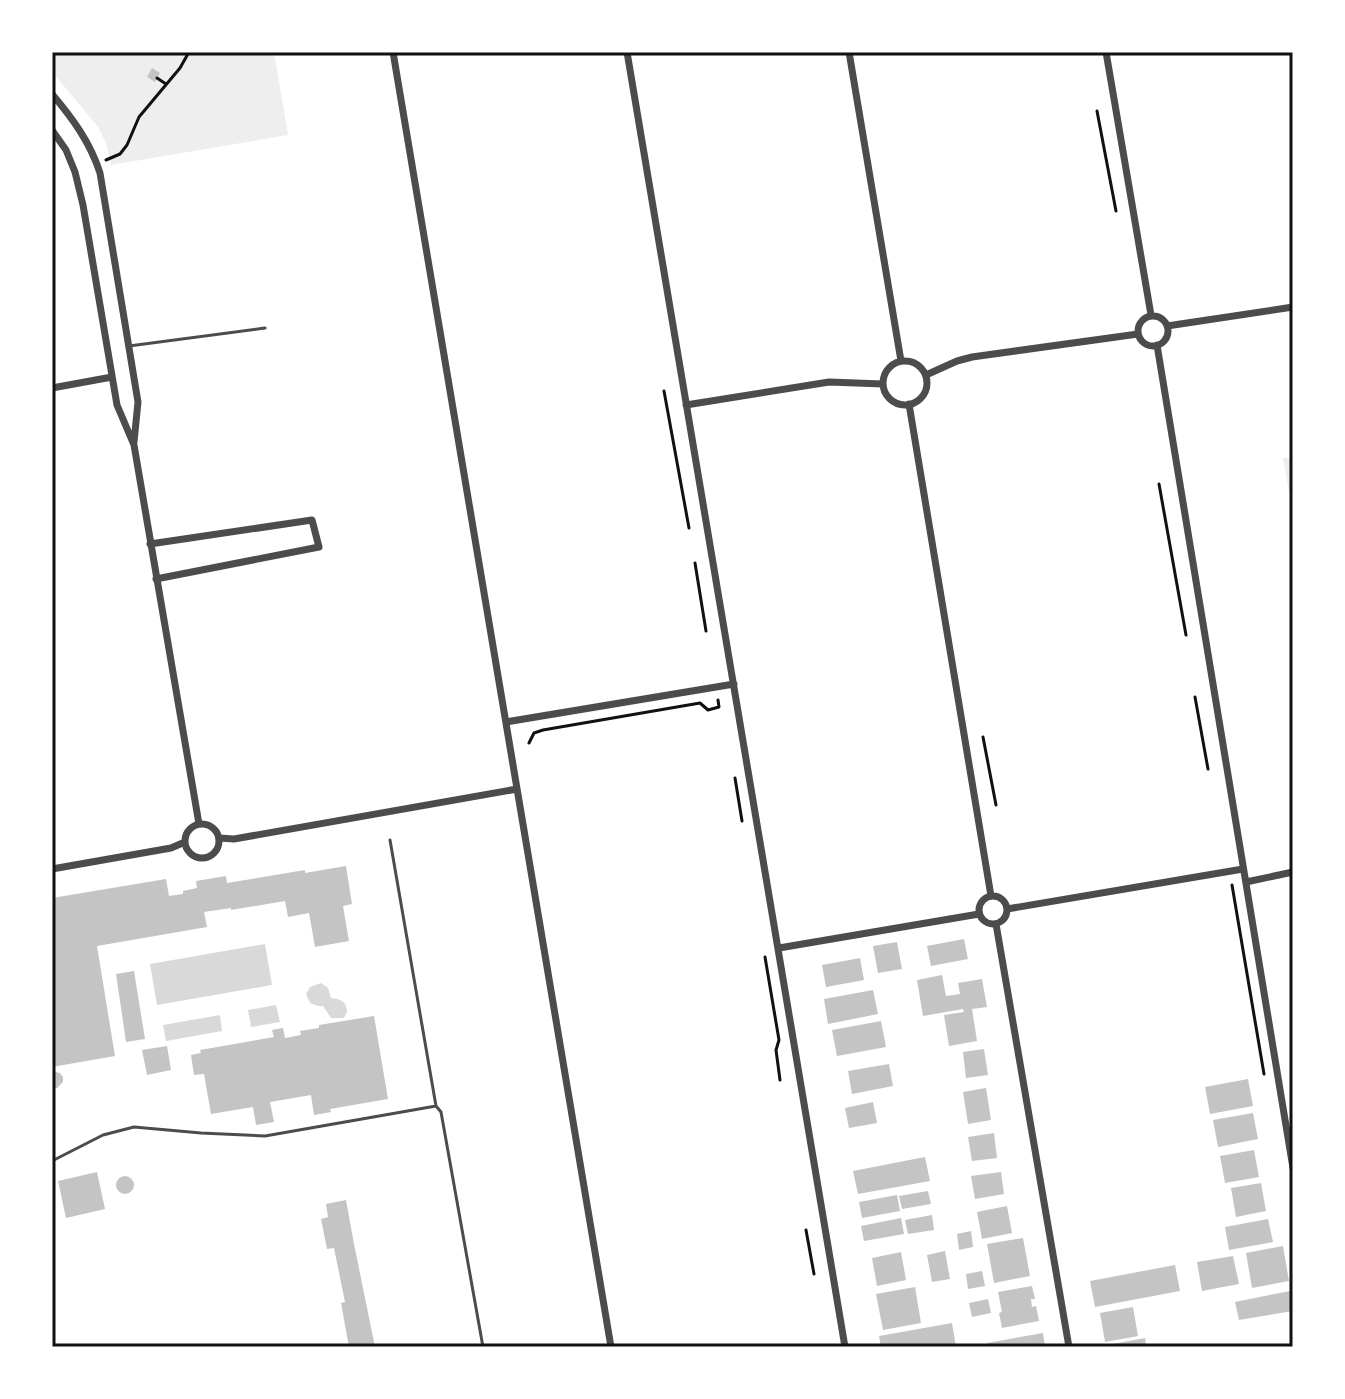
<svg xmlns="http://www.w3.org/2000/svg" width="1345" height="1399" viewBox="0 0 1345 1399" font-family="Figtree,sans-serif">
<rect width="100%" height="100%" fill="#fff"/>
<path fill="#eee" d="M 58,52 L 274,52 L 288,135 L 111,165 L 106,143 L 98,127 L 54,74 L 54,59 Z
M 1293,457 L 1293,515 L 1283,458 Z"/>
<path fill="#d9d9d9" d="M 265,944 L 272,985 L 157,1005 L 150,964 Z
M 321,983 L 328,988 L 331,998 C 340,999 347,1001 347,1012 L 344,1018 L 331,1018 L 323,1006 L 318,1006 L 310,1003 L 306,994 L 310,987 Z
M 276,1005 L 280,1022 L 251,1027 L 248,1010 Z
M 220,1015 L 222,1031 L 166,1041 L 163,1025 Z"/>
<path fill="#c4c4c4" d="M 152,68 L 160,73 L 155,82 L 147,77 Z
M 346,866 L 352,904 L 343,906 L 349,941 L 315,947 L 309,913 L 288,917 L 285,901 L 231,910 L 231,908 L 204,912 L 207,927 L 97,946 L 115,1056 L 52,1067 L 52,898 L 166,879 L 169,896 L 183,894 L 183,891 L 197,888 L 196,881 L 226,876 L 227,883 L 305,870 L 305,873 Z
M 964,939 L 968,959 L 931,966 L 927,946 Z
M 897,942 L 902,969 L 878,973 L 873,946 Z
M 860,958 L 864,980 L 826,987 L 822,965 Z
M 134,971 L 145,1039 L 126,1042 L 116,974 Z
M 942,975 L 946,996 L 960,994 L 958,983 L 982,979 L 987,1007 L 972,1009 L 977,1041 L 949,1046 L 944,1015 L 964,1012 L 963,1009 L 923,1016 L 917,980 Z
M 873,990 L 878,1014 L 828,1024 L 824,999 Z
M 374,1016 L 388,1099 L 330,1109 L 331,1112 L 314,1115 L 311,1095 L 270,1102 L 274,1122 L 256,1125 L 253,1107 L 211,1114 L 204,1074 L 194,1075 L 191,1055 L 201,1053 L 200,1050 L 274,1037 L 272,1030 L 283,1028 L 285,1038 L 301,1035 L 300,1031 L 319,1028 L 319,1025 Z
M 881,1021 L 886,1047 L 837,1056 L 832,1030 Z
M 167,1046 L 171,1070 L 147,1075 L 142,1050 Z
M 984,1049 L 988,1075 L 966,1078 L 963,1052 Z
M 889,1064 L 893,1086 L 852,1094 L 848,1071 Z
M 52,1071 L 60,1073 L 63,1077 L 63,1082 L 57,1088 L 52,1088 Z
M 1248,1079 L 1253,1106 L 1210,1114 L 1205,1087 Z
M 986,1088 L 991,1120 L 968,1124 L 963,1092 Z
M 873,1102 L 877,1123 L 849,1128 L 845,1108 Z
M 1253,1113 L 1258,1139 L 1218,1147 L 1213,1120 Z
M 994,1133 L 997,1158 L 972,1161 L 968,1137 Z
M 1254,1150 L 1259,1177 L 1225,1183 L 1220,1156 Z
M 925,1157 L 930,1181 L 858,1194 L 853,1171 Z
M 97,1172 L 105,1209 L 66,1218 L 58,1181 Z
M 1001,1172 L 1004,1194 L 975,1199 L 971,1176 Z
M116 1185a9 9 0 1 1 18 0a9 9 0 1 1-18 0Z
M 1261,1183 L 1266,1211 L 1236,1217 L 1231,1188 Z
M 928,1191 L 931,1204 L 902,1209 L 899,1196 Z
M 897,1195 L 900,1211 L 862,1218 L 859,1202 Z
M 346,1200 L 354,1244 L 375,1347 L 349,1347 L 341,1303 L 345,1302 L 334,1248 L 327,1249 L 321,1219 L 328,1217 L 326,1204 Z
M 1007,1206 L 1012,1233 L 982,1239 L 977,1212 Z
M 932,1215 L 934,1230 L 908,1234 L 905,1220 Z
M 901,1218 L 904,1234 L 864,1241 L 861,1226 Z
M 1268,1219 L 1273,1242 L 1229,1250 L 1225,1227 Z
M 971,1231 L 973,1247 L 959,1250 L 957,1234 Z
M 1023,1238 L 1030,1276 L 994,1283 L 987,1244 Z
M 1283,1246 L 1289,1281 L 1252,1288 L 1246,1253 Z
M 945,1251 L 950,1279 L 932,1282 L 927,1255 Z
M 901,1252 L 906,1280 L 877,1286 L 872,1258 Z
M 1233,1256 L 1239,1284 L 1202,1291 L 1197,1262 Z
M 1175,1265 L 1180,1291 L 1095,1307 L 1090,1281 Z
M 982,1271 L 985,1286 L 968,1289 L 966,1274 Z
M 1032,1286 L 1035,1299 L 1031,1299 L 1032,1307 L 1036,1306 L 1039,1321 L 1002,1328 L 999,1313 L 1002,1312 L 998,1292 Z
M 915,1287 L 921,1323 L 883,1330 L 876,1294 Z
M 1290,1291 L 1293,1311 L 1239,1320 L 1235,1302 Z
M 988,1299 L 991,1313 L 972,1317 L 969,1303 Z
M 1133,1307 L 1138,1336 L 1105,1342 L 1100,1313 Z
M 952,1323 L 956,1347 L 881,1347 L 879,1336 Z
M 1043,1333 L 1045,1347 L 987,1347 L 987,1343 Z
M 1145,1338 L 1146,1347 L 1107,1347 L 1107,1345 Z"/>
<g fill="none" stroke-linecap="round" stroke-linejoin="round">
<path stroke="#111" stroke-width="3" d="M 157,78 L 166,84
M 1097,111 L 1116,211
M 106,160 L 120,154 L 127,145 L 139,117 L 180,68 L 189,52
M 664,391 L 689,528
M 1159,484 L 1186,635
M 695,563 L 706,631
M 1195,697 L 1208,769
M 983,737 L 996,805
M 529,743 L 534,733 L 543,730 L 700,703 L 708,710 L 719,707 L 718,700
M 735,778 L 742,821
M 1232,885 L 1264,1074
M 765,957 L 779,1040 L 776,1050 L 780,1080
M 806,1230 L 814,1274"/>
<path stroke="#4c4c4c" stroke-width="3" d="M 129,346 L 265,328
M 390,840 L 436,1106 L 441,1112 L 483,1347
M 52,1161 L 103,1135 L 134,1127 L 201,1133 L 265,1136 L 436,1106"/>
<path stroke="#4c4c4c" stroke-width="7" d="M 393,52 L 611,1347
M 627,52 L 845,1347
M 849,52 L 901,361
M 1106,52 L 1151,315
M 52,94 C 73,119 90,142 100,173 L 138,402 L 134,442
M 52,130 L 66,150 L 75,172 L 83,205 L 117,405 L 134,445 L 199,824
M1138 331a15 15 0 1 1 30 0a15 15 0 1 1-30 0Z
M 1167,326 L 1293,307
M 1157,345 L 1293,1168
M883 383a22 22 0 1 1 44 0a22 22 0 1 1-44 0Z
M 926,375 L 957,361 L 972,357 L 1138,334
M 52,388 L 112,377
M 909,404 L 991,896
M 686,405 L 829,382 L 883,384
M 150,544 L 312,520 L 319,547 L 156,579
M 506,722 L 734,684
M185 841a17 17 0 1 1 34 0a17 17 0 1 1-34 0Z
M 219,838 L 234,839 L 517,789
M 52,869 L 171,848 L 185,842
M 1246,882 L 1293,872
M979 910a14 14 0 1 1 28 0a14 14 0 1 1-28 0Z
M 1007,909 L 1243,869
M 996,924 L 1069,1347
M 779,948 L 979,914"/>
</g>
<rect width="1345" height="1399" fill="none" stroke="#ffffff" stroke-width="108"/>
<rect x="54" y="54" width="1237" height="1291" fill="none" stroke="#111" stroke-width="3"/>
</svg>
